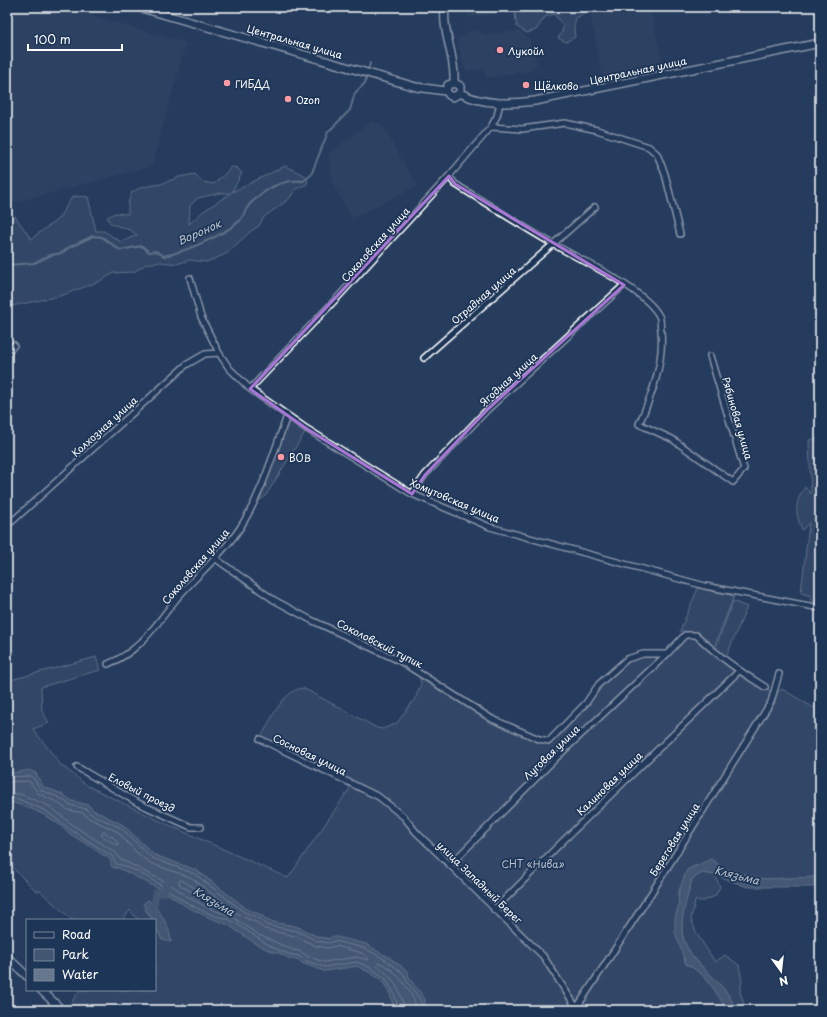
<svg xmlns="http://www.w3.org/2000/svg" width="827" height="1017" viewBox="0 0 827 1017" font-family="'Playpen Sans',sans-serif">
<rect width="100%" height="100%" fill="#263d5e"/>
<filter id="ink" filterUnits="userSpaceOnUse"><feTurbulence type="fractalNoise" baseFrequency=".025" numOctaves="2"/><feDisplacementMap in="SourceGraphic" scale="8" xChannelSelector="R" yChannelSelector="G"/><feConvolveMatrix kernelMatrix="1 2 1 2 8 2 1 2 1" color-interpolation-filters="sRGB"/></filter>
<g filter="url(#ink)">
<path fill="#344a68" d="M 7,7 L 68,7 L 68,9 L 186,43 L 152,166 L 9,204 L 7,199 Z
M 466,7 L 506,7 L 505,12 L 468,18 Z
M 589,7 L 653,7 L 651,11 L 663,66 L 603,80 Z
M 479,30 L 483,34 L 520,31 L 528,38 L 537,63 L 529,71 L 486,78 L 484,69 L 466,71 L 457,40 L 468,32 Z
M 372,121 L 382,125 L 417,186 L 352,218 L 334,186 L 328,153 Z"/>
<path fill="#425672" stroke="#a0aab8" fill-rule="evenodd" d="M 514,7 L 586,7 L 584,14 L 576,18 L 574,27 L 575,37 L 566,42 L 558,38 L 562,32 L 563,25 L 554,14 L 545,17 L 536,30 L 527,33 L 517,27 Z
M 285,166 L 308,177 L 307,184 L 296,189 L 289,199 L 264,217 L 259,226 L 251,231 L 226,254 L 207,262 L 189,260 L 177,264 L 160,262 L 146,264 L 134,272 L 114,273 L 98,282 L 60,296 L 7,307 L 7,218 L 15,216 L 31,239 L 58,219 L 73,196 L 88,197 L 96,231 L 104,231 L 121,242 L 137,235 L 130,230 L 111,224 L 107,217 L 115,213 L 128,214 L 128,203 L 132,192 L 142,187 L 161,184 L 179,177 L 195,174 L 203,182 L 214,184 L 232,167 L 237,168 L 242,173 L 232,192 ZM 220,193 L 231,193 L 205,210 L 189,224 L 190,206 L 198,198 Z
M 287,416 L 307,429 L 265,497 L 254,504 Z
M 820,438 L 820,603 L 812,601 L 811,596 L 801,593 L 809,523 L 802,530 C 795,511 794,504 805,487 L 811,494 L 809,440 Z
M 698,588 L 734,596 L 713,650 L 695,632 L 680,631 Z
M 733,601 L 747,607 L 726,657 L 715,650 Z
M 691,634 L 739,671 L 775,694 L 782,689 L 814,708 L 820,696 L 820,877 L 761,879 L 723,868 L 717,866 L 715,861 L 697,865 L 687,870 L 678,894 L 679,904 L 675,919 L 680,946 L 686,964 C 706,973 716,992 727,1010 L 425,1010 L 426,1005 L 409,978 L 408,972 L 388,956 L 378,953 L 366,944 L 318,937 L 298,927 L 268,921 L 261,915 L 247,909 L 196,870 L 154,855 L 123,825 L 93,810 L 88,805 L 72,801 L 62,794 L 43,787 L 36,773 L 30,771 L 7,774 L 7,681 L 96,657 L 100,670 L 41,687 L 42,711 L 49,723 L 33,729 L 61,765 L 88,786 L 162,822 L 288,878 L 352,785 L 260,739 C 271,721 281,691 303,688 L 377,728 L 383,729 L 397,723 L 416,697 L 421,684 L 418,672 L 492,719 L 549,741 L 586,703 L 599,684 L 627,659 L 643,654 L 667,654 L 680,639 Z
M 7,802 C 25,803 57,819 69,833 L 110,859 L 114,868 L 119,868 L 136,876 L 210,918 L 227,924 L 255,943 L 273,952 L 279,953 L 291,959 L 298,959 L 302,963 L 324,971 L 357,966 L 369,972 L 382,980 L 390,994 L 395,1010 L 322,1010 L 314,1006 L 303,1008 L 304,1010 L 66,1010 L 80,990 L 155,990 L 155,924 L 162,940 L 171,940 C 166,926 160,910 148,900 L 145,910 L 153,920 L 138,920 L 130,910 L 123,920 L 72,920 L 40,891 L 37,892 L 7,862 Z
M 702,873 L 715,875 L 720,887 L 715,896 L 704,901 L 695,901 L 691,919 L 697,934 L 715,962 L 725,955 L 739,965 L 742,981 L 740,992 L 746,1010 L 735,1010 C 733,1007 733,1004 732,1001 C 720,977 683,959 682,930 C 681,914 688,895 692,879 Z"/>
<path fill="#67788e" stroke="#a4aebb" d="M 30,770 L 36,774 L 43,787 L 62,794 L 72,801 L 88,805 L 93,810 L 123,825 L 154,855 L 196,870 L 247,909 L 261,915 L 268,921 L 298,927 L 318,937 L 329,939 L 333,936 L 366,944 L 398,964 L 408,972 L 409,978 L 425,999 L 425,1010 L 395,1010 L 390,994 L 382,980 L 369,972 L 357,966 L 324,971 L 302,963 L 298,959 L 291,959 L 279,953 L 273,952 L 255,943 L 227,924 L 210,918 L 187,907 L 167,893 L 119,868 L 112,867 L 110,859 L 69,833 C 58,820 24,803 7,802 L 7,774 Z
M 711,859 L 723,868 L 761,879 L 820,877 L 820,884 L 813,887 L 747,887 L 715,875 L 702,873 L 692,879 C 688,895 681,914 682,930 C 683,959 719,977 732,1001 C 733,1004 733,1007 735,1010 L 727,1010 C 716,992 706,973 686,964 L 675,932 L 675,919 L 679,904 L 678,894 L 687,870 Z
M 148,900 C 160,910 170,926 171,942 L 162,940 L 155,924 L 155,920 L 153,920 L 143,904 Z"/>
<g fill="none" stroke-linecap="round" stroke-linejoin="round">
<path stroke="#c2c9d2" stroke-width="1" d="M 7,777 L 32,776 L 41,790 L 60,798 L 70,805 L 86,809 L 91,814 L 121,828 L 152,858 L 195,874 L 244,912 L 259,918 L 266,925 L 297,931 L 317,941 L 329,943 L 335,941 L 364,948 L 386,960 L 404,974 L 406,980 L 421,1001 L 421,1010
M 7,782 L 29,781 L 39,794 L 57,802 L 68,810 L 83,813 L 89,818 L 118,832 L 135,851 L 150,863 L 192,878 L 241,916 L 256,922 L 264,929 L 295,936 L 316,946 L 328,948 L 336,946 L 362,953 L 369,959 L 367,960 L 357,957 L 324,962 L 307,956 L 300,951 L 293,950 L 259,935 L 231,916 L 213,910 L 191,899 L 171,885 L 120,859 L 115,852 L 74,826 L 49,806 L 20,794 L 7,793
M 7,798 L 18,799 L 46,811 L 71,830 L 112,856 L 116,864 C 130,865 163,886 175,895 C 186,903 200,910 212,915 C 218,917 225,918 230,920 C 253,933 273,953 299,956 L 304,960 L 324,967 L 357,962 L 371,968 L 385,978 L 394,993 L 399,1010
M 104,832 L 114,838 L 119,845 L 117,845 L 102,836 L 102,833 Z
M 181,880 L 202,892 L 205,897 L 203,898 L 181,886 L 179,882 Z
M 404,1010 C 403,993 391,974 377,966 L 378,963 C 392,964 417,996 416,1010"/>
<path stroke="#a4aebb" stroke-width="2" d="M 7,265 L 34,263 L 51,255 L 62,253 L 68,248 L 93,236 L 102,237 L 120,250 L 142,246 L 149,252 L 156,251 L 164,256 C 184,252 222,236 237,223 C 243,219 245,210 249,205 C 265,189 281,179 303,181 L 311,175 L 328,132 L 350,110 L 355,93 L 365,83 L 370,63"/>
<path stroke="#67788e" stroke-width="7" d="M 154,905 L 156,893 L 163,893 L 167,883"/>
<g stroke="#fff" stroke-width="8">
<path id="minor" d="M 491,127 L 522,129 L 565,123 L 597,130 L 649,147 L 657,154 L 665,174 L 680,234
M 449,176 L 455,184 C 487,204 520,225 553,244 C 580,260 645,289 659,316 C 661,319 660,326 661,331 C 664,363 652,395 639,424 L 672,439 L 733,482 L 744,469 L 710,356
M 190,278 L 201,317 L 219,353 L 229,368 L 250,389 L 307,429 L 412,494 L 490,527 L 705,586 L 820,608
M 7,354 L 14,345
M 424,358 L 595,207
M 250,389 L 339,296 L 449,176 L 491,127 L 497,116 L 500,103
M 412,494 L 425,475 L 487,410 L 624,285
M 7,526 L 186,365 L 205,354 L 219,353
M 216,559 L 274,600 L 311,620 L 400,661 L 492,719 L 539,739 L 549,741 L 586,703 L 599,684 L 627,659 L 643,654 L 667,654 L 685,635 L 696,635 C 717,655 740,672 765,687
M 108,664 C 143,650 156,623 179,596 C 199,573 223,554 240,528 C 262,494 273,454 287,416
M 260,739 L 379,797 L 404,817 L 416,832 L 543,956 L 578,1010
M 77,767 L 138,803 L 191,827 L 201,827
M 450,865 L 555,759 L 667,654
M 494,910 L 563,841 L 739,671
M 576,1009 L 652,892 L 771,702 L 779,674"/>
</g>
<g stroke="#fff" stroke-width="10">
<path id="tertiary" d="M 445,7 C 442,34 456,56 454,83
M 7,957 L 27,976
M 41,990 L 62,1010"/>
</g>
<g stroke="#fff" stroke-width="10">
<path id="secondary" d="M 138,7 L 416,87 L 446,91
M 446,91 L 448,85 L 454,83 L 460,86 L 460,93
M 446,91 L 449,95 L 453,97 L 460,93
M 460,93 C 483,105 510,104 535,101 L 820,43"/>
</g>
<use href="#minor" stroke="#1d3557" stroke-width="5"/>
<use href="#tertiary" stroke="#1d3557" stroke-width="7"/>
<use href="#secondary" stroke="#1d3557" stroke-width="7"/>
</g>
</g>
<path d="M0 0H827V1017H0ZM 449,176 L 455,184 L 624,285 L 487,410 L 425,475 L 412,494 L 307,429 L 250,389 Z" fill="#263d5e" fill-opacity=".55" fill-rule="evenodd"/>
<path fill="none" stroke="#a976d5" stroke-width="3" stroke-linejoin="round" d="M 449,176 L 455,184 L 624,285 L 487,410 L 425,475 L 412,494 L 307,429 L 250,389 Z"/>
<g fill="#ff9aa2" stroke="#1d3557" stroke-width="1.5">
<circle cx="500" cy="50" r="4"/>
<circle cx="227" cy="83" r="4"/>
<circle cx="526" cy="85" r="4"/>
<circle cx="288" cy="99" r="4"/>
<circle cx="281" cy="457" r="4"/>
</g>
<g text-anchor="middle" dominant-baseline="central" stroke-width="3.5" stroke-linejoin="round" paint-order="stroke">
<g font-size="10" fill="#fff" stroke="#1d3557">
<text transform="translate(295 41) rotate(16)">Центральная улица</text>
<text transform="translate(638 70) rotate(-12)">Центральная улица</text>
<text transform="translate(375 244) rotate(-48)">Соколовская улица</text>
<text transform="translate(483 295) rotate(-41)">Отрадная улица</text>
<text transform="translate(508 379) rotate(-42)">Ягодная улица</text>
<text transform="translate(738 418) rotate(74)">Рябиновая улица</text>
<text transform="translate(104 426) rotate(-42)">Колхозная улица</text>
<text transform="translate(455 500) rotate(23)">Хомутовская улица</text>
<text transform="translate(195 566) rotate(-49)">Соколовская улица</text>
<text transform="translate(380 643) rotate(27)">Соколовский тупик</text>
<text transform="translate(551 752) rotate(-44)">Луговая улица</text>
<text transform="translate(310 754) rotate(26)">Сосновая улица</text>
<text transform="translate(609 783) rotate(-44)">Калиновая улица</text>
<text transform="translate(142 792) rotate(27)">Еловый проезд</text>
<text transform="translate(674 839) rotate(-58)">Береговая улица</text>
<text transform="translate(480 882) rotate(44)">улица Западный Берег</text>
</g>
<g font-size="10" fill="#fff" stroke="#1d3557" text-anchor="start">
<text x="508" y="50">Лукойл</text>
<text x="235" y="83">ГИБДД</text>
<text x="534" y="85">Щёлково</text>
<text x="296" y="99">Ozon</text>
<text x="289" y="457">ВОВ</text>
</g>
<g font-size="10" fill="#bdc4ce" stroke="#1d3557">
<text x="533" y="863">СНТ «Нива»</text>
</g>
<g font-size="11" font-style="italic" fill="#bbc2cc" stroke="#1d3557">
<text transform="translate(199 232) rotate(-24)">Воронок</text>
<text transform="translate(737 875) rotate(14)">Клязьма</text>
<text transform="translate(214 901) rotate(31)">Клязьма</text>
</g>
</g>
<rect width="827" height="1017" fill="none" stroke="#1d3557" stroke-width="24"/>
<rect x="12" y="12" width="803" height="993" fill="none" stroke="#fff" stroke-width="1.5" filter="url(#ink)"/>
<rect x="26" y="919" width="130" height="72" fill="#1d3557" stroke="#77869a"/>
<rect x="34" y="932" width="20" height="6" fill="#1d3557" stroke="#77869a"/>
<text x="62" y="939" font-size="12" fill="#ffffff">Road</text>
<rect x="34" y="949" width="20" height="12" fill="#425672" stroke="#77869a"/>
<text x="62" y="959" font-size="12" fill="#ffffff">Park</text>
<rect x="34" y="969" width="20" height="12" fill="#67788e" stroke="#77869a"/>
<text x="62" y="979" font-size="12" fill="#ffffff">Water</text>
<g transform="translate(781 971) rotate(165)" stroke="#1d3557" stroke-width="3" paint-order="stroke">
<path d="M0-3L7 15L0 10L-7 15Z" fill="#ffffff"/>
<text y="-6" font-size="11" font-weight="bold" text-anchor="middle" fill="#ffffff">N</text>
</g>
<path d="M28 44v6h94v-6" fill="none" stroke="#ffffff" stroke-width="2"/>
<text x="34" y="44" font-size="12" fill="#ffffff" stroke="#1d3557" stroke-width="3" paint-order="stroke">100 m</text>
</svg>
